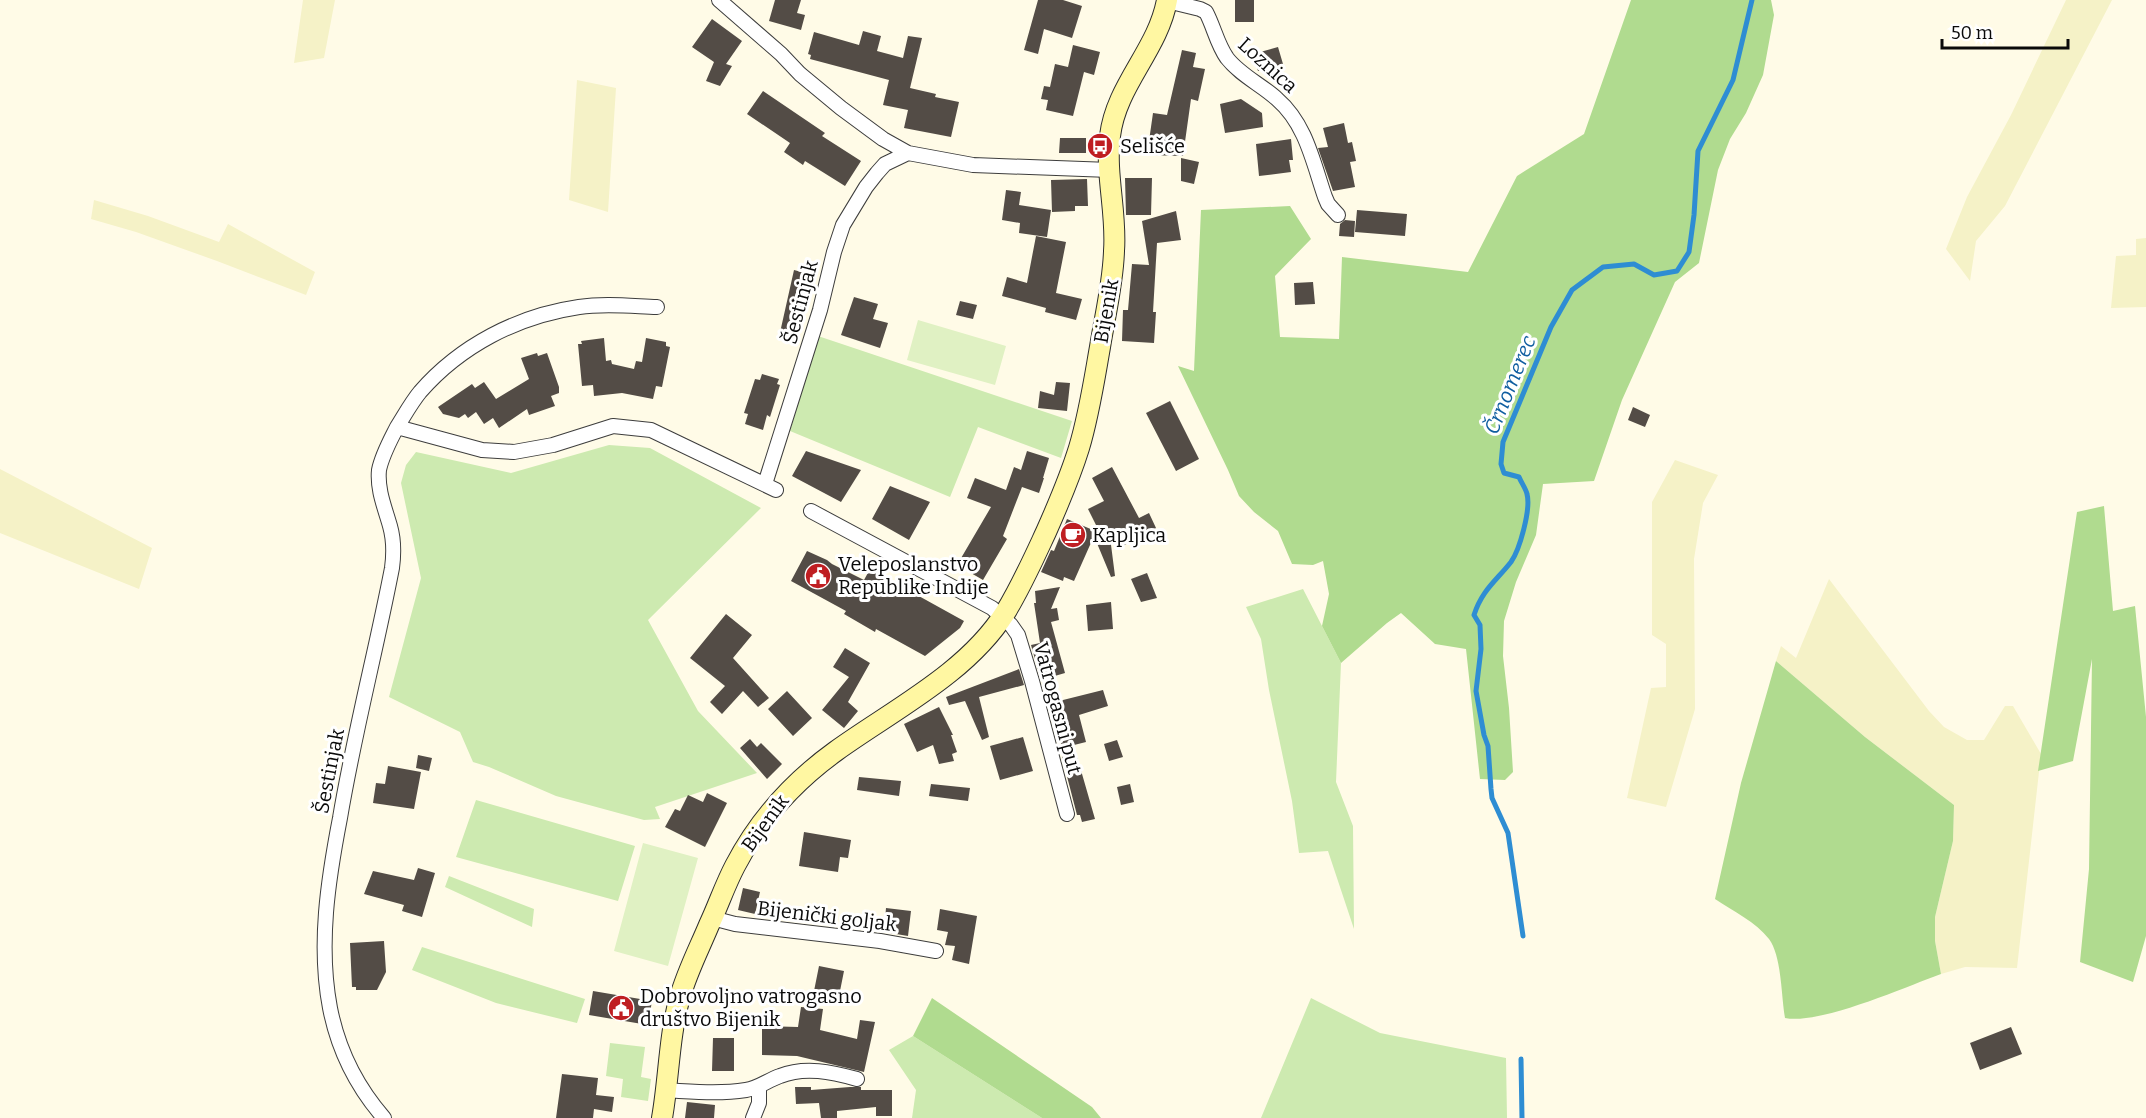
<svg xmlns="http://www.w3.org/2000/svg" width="2146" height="1118" viewBox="0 0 2146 1118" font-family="Bitter,serif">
<rect width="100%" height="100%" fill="#fffbe7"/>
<path fill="#f5f2c7" d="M 303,0 L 335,0 L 324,58 L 294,63 Z
M 2066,0 L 2112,0 L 2005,206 L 1976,241 L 1970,281 L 1946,249 L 1967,197 L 2011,115 Z
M 577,80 L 616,88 L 608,212 L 569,200 Z
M 94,200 L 148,216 L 219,242 L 228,224 L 315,272 L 306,295 L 217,261 L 136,232 L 91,219 Z
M 2146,238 L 2146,307 L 2111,308 L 2116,256 L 2136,255 L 2136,239 Z
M 1675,460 L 1718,475 L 1703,503 L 1694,559 L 1695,709 L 1666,807 L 1627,798 L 1651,688 L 1666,687 L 1666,644 L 1652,635 L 1652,502 Z
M 0,469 L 152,548 L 139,589 L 0,533 Z
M 1829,579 L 1929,711 L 1944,727 L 1967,740 L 1984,740 L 2005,706 L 2013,706 L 2041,754 L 2017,968 L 1965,967 L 1941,974 L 1935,941 L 1935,917 L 1953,841 L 1954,805 L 1865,737 L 1776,661 L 1781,646 L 1796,658 Z"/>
<path fill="#cdeab0" d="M 818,336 L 1072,421 L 1061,458 L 978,427 L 950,497 L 790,431 Z
M 609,445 L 650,448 L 761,508 L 648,620 L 698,711 L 757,773 L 655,807 L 660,819 L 644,820 L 556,796 L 489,767 L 473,762 L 460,732 L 389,697 L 421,578 L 401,483 L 406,465 L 416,452 L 511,473 Z
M 1303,589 L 1341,663 L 1336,782 L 1353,826 L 1354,929 L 1328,851 L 1299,853 L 1292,801 L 1269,690 L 1261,639 L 1246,607 Z
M 476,800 L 635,846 L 618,901 L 456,857 Z
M 449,876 L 534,909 L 532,927 L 445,887 Z
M 422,947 L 585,999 L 577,1023 L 496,1003 L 412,970 Z
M 1311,998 L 1380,1033 L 1506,1058 L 1507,1118 L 1261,1118 Z
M 913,1036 L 1042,1118 L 912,1118 L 916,1090 L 889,1050 Z
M 610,1043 L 645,1047 L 641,1077 L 651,1079 L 648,1101 L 621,1097 L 623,1079 L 606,1076 Z"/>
<path fill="#b0db8f" d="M 1631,0 L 1771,0 L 1774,15 L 1763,75 L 1746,113 L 1730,139 L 1718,170 L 1699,263 L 1675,282 L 1622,400 L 1594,481 L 1543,484 L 1536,535 L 1516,582 L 1504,621 L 1503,656 L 1509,708 L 1513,772 L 1505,780 L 1480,779 L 1466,649 L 1435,644 L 1401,613 L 1387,623 L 1341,663 L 1322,626 L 1329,594 L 1323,561 L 1313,565 L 1292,564 L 1278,531 L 1254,512 L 1239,496 L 1228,470 L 1178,366 L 1194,371 L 1201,210 L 1290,206 L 1311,239 L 1275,276 L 1280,337 L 1339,339 L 1342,257 L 1468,272 L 1517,176 L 1584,134 Z
M 2104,506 L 2113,611 L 2135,606 L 2146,717 L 2146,936 L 2133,982 L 2080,962 L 2089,869 L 2092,659 L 2073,761 L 2038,771 L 2077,512 Z
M 1776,661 L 1865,737 L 1954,805 L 1953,841 L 1935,917 L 1935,941 L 1941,974 C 1905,987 1820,1025 1785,1018 C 1781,996 1782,957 1769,939 C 1756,922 1733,911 1715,899 L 1741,783 Z
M 932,998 L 1092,1107 L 1101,1118 L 1042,1118 L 913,1036 Z"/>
<path fill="#e0f1c3" d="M 918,320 L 1006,346 L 995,385 L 907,360 Z
M 643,843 L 698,858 L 668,966 L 614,951 Z"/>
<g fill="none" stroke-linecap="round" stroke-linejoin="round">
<path stroke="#2e8dd3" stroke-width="5" d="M 1523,936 L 1508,833 L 1492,798 L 1491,789 L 1488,746 L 1484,735 L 1476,691 L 1481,649 L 1480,625 L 1474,615 C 1482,590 1496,581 1511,562 C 1520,549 1531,509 1527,494 C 1526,489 1521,482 1519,477 L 1504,473 L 1501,464 L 1503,442 L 1551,327 L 1572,290 L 1603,267 L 1634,264 L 1654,275 L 1677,271 L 1689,252 L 1694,215 L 1698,151 L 1733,80 L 1752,0
M 1521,1059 L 1522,1118"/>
</g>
<path fill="#534c46" d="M 775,0 L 801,0 L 797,13 L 805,15 L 801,30 L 769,21 Z
M 1038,0 L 1063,0 L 1082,6 L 1072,38 L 1044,29 L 1038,54 L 1024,50 Z
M 1235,0 L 1254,0 L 1254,22 L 1235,22 Z
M 712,19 L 742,41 L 726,64 L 732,66 L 720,86 L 706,81 L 714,62 L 692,47 Z
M 863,31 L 881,36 L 877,51 L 903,58 L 908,36 L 922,38 L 910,88 L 936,94 L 935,97 L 959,102 L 951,137 L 904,128 L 908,110 L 883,105 L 889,80 L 810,59 L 811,55 L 808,54 L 814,32 L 859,45 Z
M 1073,45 L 1100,52 L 1094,75 L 1084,72 L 1073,116 L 1046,110 L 1048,100 L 1041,99 L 1044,86 L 1050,87 L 1055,64 L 1068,67 Z
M 1278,47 L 1283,64 L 1258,71 L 1253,54 Z
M 1182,50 L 1196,53 L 1193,67 L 1205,69 L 1198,101 L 1191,99 L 1183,156 L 1147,155 L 1153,113 L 1167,115 Z
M 763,91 L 825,133 L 822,136 L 861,161 L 845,186 L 805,161 L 803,165 L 784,152 L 790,143 L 747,114 Z
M 1241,99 L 1262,113 L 1263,127 L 1225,133 L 1220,104 Z
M 1344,123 L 1348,143 L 1352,142 L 1356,161 L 1350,162 L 1355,187 L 1333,191 L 1318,148 L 1328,147 L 1323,128 Z
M 1060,138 L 1086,138 L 1086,153 L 1059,153 Z
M 1291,139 L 1293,160 L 1289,160 L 1291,172 L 1259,176 L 1256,144 Z
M 1181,158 L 1199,162 L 1194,184 L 1181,181 Z
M 1125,178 L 1152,178 L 1151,215 L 1126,215 Z
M 1087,179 L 1088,206 L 1075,206 L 1075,211 L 1052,212 L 1051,180 Z
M 1006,190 L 1021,192 L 1019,205 L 1051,210 L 1047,237 L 1019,233 L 1020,223 L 1002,220 Z
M 1357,210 L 1407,214 L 1405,236 L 1355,232 Z
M 1176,211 L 1181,240 L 1157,243 L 1153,312 L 1156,312 L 1154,343 L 1122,341 L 1123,310 L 1128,310 L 1132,264 L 1149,265 L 1142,221 Z
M 1345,220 L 1355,221 L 1354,237 L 1339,236 L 1340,224 Z
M 1036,236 L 1066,242 L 1056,293 L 1082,299 L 1076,320 L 1045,312 L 1046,308 L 1002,296 L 1007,277 L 1027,283 Z
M 794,270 L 813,275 L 795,341 L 779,337 Z
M 1313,282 L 1315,304 L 1295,305 L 1294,283 Z
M 854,297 L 878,304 L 873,319 L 888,323 L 880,348 L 841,335 Z
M 960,301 L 977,305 L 973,319 L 956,315 Z
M 604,338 L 606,361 L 611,360 L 612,364 L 634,369 L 636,361 L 642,362 L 646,338 L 666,342 L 666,346 L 670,347 L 662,387 L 656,386 L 653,399 L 622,393 L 594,396 L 593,385 L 582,386 L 578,344 L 582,344 L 581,341 Z
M 537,353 L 538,356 L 547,353 L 559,387 L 559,393 L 551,396 L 555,406 L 529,415 L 527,409 L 499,428 L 493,418 L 484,424 L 476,412 L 468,418 L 465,414 L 459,418 L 443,414 L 438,407 L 472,384 L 475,388 L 484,382 L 496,399 L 529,379 L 521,358 Z
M 762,374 L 779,379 L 777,384 L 780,385 L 770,417 L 767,415 L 763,430 L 745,424 L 748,414 L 744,413 L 755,379 L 760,380 Z
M 1056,382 L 1070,383 L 1067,411 L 1038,408 L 1040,391 L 1054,395 Z
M 1170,401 L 1199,459 L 1176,471 L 1146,413 Z
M 1633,407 L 1650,415 L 1645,427 L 1628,420 Z
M 806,451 L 861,470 L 841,502 L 792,476 Z
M 1027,451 L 1049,458 L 1043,478 L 1044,478 L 1039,493 L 1022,487 L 1003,536 L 1007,539 L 983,580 L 957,565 L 991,507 L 967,498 L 975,478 L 1006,490 L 1014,467 L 1021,470 Z
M 1112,467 L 1139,518 L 1149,513 L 1156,528 L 1119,548 L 1111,530 L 1100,533 L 1110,537 L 1115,576 L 1111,577 L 1094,536 L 1074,581 L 1064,577 L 1063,581 L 1041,572 L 1051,550 L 1054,551 L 1067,519 L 1100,533 L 1088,509 L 1104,501 L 1092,478 Z
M 890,486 L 930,502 L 909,540 L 872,519 Z
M 807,551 L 827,560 L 832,564 L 864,580 L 870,569 L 964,621 L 960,628 L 925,656 L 876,629 L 875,632 L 844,614 L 846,611 L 791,581 Z
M 1147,573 L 1157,598 L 1141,602 L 1131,579 Z
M 1060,587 L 1051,609 L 1057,608 L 1059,620 L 1051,622 L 1065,673 L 1041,680 L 1031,645 L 1040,643 L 1034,603 L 1036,603 L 1035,591 Z
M 1111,602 L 1113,629 L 1088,631 L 1086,605 Z
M 726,614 L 752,635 L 733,658 L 769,698 L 758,707 L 743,691 L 722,714 L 710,702 L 725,686 L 690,658 Z
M 845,648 L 870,663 L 848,702 L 858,711 L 844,728 L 822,710 L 849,677 L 833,667 Z
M 1019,669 L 1024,685 L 979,697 L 989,737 L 982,740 L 965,701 L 949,705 L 946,697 Z
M 1103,690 L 1108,706 L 1079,715 L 1086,742 L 1062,748 L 1051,703 Z
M 787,691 L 812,718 L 793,736 L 768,709 Z
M 939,707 L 953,735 L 951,735 L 957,752 L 952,754 L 954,761 L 939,764 L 933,745 L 917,752 L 904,724 Z
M 1023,737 L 1033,771 L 1000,780 L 990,746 Z
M 750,739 L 757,747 L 761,743 L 782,764 L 767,779 L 740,748 Z
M 1117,740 L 1123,757 L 1109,761 L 1104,744 Z
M 1076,753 L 1095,819 L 1082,822 L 1080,815 L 1077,815 L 1062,757 Z
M 418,755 L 432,758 L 429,771 L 416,768 Z
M 388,766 L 421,772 L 414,809 L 373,803 L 376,783 L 385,784 Z
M 859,777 L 901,781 L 899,796 L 857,790 Z
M 931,784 L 970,788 L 968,801 L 929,796 Z
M 1130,784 L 1134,802 L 1121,805 L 1117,787 Z
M 707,793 L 727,803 L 705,847 L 665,827 L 675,809 L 680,811 L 688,795 L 703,802 Z
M 804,832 L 851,840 L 848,858 L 840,857 L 838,872 L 799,866 Z
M 418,868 L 435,873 L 422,917 L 402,911 L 404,905 L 364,894 L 373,871 L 414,880 Z
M 743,888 L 760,892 L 755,914 L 738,910 Z
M 886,908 L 911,911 L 908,936 L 884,932 Z
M 940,909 L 977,916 L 969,964 L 952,960 L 955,946 L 945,945 L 948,932 L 937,930 Z
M 384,941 L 386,972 L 377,990 L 356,990 L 356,987 L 352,987 L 350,943 Z
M 819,966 L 844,971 L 838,1001 L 813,996 Z
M 593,991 L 652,1001 L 648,1025 L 589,1015 Z
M 801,1007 L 823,1009 L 820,1030 L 857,1039 L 860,1020 L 875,1022 L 864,1072 L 797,1056 L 762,1055 L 762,1026 L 798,1027 Z
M 2011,1027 L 2022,1054 L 1980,1070 L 1970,1043 Z
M 713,1038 L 734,1038 L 734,1071 L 712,1071 Z
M 562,1074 L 598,1078 L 596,1095 L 614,1097 L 612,1112 L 594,1109 L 593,1118 L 556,1118 Z
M 795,1087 L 811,1087 L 811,1090 L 850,1087 L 861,1087 L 861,1090 L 892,1090 L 892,1116 L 876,1116 L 876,1107 L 837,1111 L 837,1118 L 821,1118 L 819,1103 L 796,1104 Z
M 687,1102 L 715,1105 L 714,1118 L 685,1118 Z"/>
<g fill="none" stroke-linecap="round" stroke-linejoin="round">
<g stroke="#3d3d3d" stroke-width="16">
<path id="street" d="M 719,0 L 781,54 L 800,74 L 841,108 L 883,139 L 908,153 L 973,165 L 1110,170
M 1167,1 L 1200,9 L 1206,12 C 1214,27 1217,44 1227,58 C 1240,75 1262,85 1277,99 C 1306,124 1313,162 1325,197 L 1328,204 L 1338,215
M 657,307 C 631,306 604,303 579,307 C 517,316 460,346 420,392 C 411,403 404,416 397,427 L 482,450 L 514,452 L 553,445 L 613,426 L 651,430 L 776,490
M 765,484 L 820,310 L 834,252 L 843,225 L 866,187 L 877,173 L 885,164 L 908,153
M 811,511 L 992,608 L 1011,625 L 1018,635 L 1032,681 L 1067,814
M 712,918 L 735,924 L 880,941 L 936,951
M 667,1090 C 693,1092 721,1094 746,1090 C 759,1088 768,1080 780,1076 C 805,1066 832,1072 857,1079
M 384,1118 C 357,1087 338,1049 330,1008 C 318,945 328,880 340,818 C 354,734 376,651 392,568 C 394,553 394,540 390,526 C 385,508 377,490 379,470 C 382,455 390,441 397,427
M 753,1118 L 759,1103 L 759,1087"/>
</g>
<g stroke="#2c2c2c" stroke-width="22">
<path id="secondary" d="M 662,1118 C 669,1079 669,1034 680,997 C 687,972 699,949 709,925 C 718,906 725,885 735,866 C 760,818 793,782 836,751 C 893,710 967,673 1005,613 C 1021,587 1033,560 1046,532 C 1058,505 1070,477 1079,448 C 1089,415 1094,381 1100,347 C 1105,315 1113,284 1114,251 C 1117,213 1105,174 1110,136 C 1116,85 1158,50 1167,0"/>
</g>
<use href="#street" stroke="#fff" stroke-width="14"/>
<use href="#secondary" stroke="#fff7a2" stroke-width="20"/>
</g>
<defs>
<g id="bus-disc" transform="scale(1.35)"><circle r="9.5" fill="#bf1e22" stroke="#fff"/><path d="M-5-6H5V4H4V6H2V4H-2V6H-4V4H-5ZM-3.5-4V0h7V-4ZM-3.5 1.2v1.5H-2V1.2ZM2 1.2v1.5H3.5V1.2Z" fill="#fff"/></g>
<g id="cafe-disc" transform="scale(1.35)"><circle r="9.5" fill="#bf1e22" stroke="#fff"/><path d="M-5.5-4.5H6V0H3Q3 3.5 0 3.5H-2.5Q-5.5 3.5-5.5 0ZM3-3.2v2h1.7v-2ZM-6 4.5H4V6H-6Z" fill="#fff"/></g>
<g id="civic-disc" transform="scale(1.35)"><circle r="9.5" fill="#bf1e22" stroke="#fff"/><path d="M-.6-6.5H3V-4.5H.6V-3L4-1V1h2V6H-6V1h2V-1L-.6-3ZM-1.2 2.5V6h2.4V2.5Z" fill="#fff"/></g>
</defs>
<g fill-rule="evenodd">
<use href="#bus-disc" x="1100" y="146"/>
<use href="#cafe-disc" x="1073" y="535"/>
<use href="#civic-disc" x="818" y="576"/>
<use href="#civic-disc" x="621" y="1008"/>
</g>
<g text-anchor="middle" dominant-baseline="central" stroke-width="6" stroke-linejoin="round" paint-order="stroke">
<g font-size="20" fill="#0a0a0a" stroke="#fff">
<text transform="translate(1268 65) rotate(42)">Loznica</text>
<text transform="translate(800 302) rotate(-75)">Šestinjak</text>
<text transform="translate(1106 311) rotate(-80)">Bijenik</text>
<text transform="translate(1058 708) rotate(75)">Vatrogasni put</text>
<text transform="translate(329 771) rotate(-79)">Šestinjak</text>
<text transform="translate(765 823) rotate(-54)">Bijenik</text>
<text transform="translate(827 916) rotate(7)">Bijenički goljak</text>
</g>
<g font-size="20" fill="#0a0a0a" stroke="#fff" text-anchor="start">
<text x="1120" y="146">Selišće</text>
<text x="1092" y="535">Kapljica</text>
<text x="838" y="564">Veleposlanstvo<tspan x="838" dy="23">Republike Indije</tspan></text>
<text x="640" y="996">Dobrovoljno vatrogasno<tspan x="640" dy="23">društvo Bijenik</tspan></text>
</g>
<g font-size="21" font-style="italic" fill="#105ea0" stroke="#fff">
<text transform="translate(1510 385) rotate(-68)">Črnomerec</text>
</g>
</g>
<path d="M1942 39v9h126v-9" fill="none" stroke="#0a0a0a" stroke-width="3"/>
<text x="1951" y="39" font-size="18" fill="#0a0a0a" stroke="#ffffff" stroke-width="4.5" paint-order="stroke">50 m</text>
</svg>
